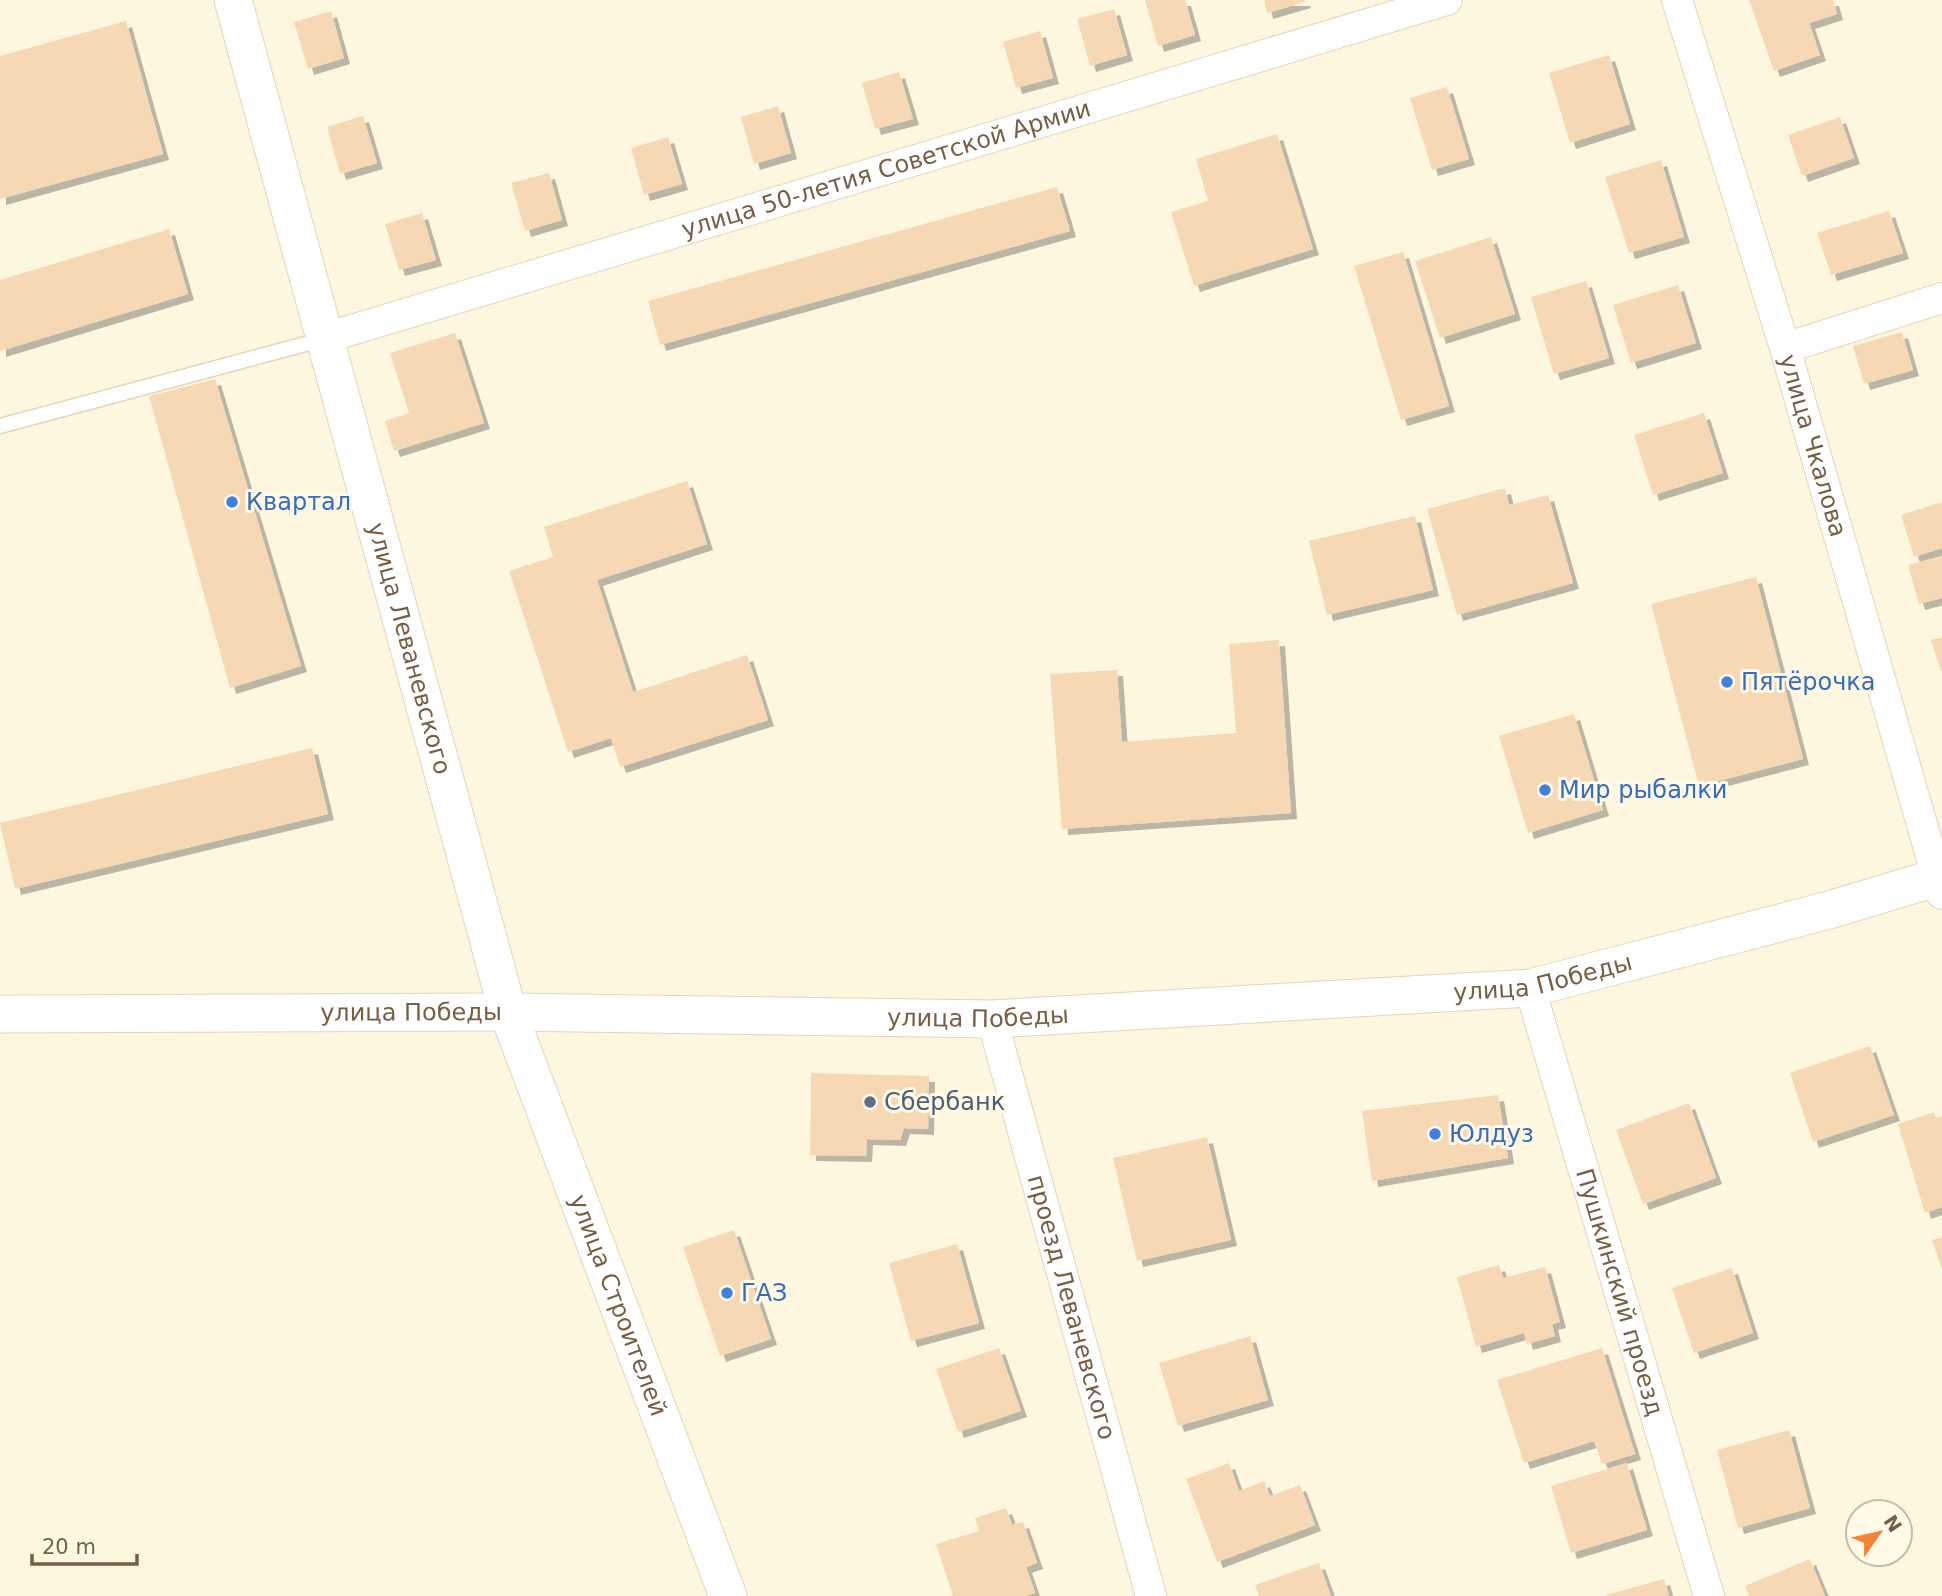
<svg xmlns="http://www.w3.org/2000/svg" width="1942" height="1596" viewBox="0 0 1942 1596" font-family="'DejaVu Sans',sans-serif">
<defs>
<filter id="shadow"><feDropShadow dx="6" dy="6" stdDeviation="0" flood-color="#0004"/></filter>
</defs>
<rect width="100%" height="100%" fill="#fef7df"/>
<path fill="#f6d9b4" filter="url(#shadow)" d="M 1145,0 L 1185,0 L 1195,35 L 1158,46 Z
M 1264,0 L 1304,0 L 1305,2 L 1267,13 Z
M 1749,0 L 1833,0 L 1837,14 L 1809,23 L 1820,55 L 1774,71 Z
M 1114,9 L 1127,55 L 1090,66 L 1077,19 Z
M 331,11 L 344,58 L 308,69 L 294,22 Z
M 126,21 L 163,154 L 0,199 L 0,56 Z
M 1040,31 L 1053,78 L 1016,88 L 1003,42 Z
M 1609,55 L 1630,124 L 1570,143 L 1549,73 Z
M 899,72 L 913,119 L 875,129 L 862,83 Z
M 1447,87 L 1469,159 L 1432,170 L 1410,98 Z
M 778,106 L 791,153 L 754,164 L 741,117 Z
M 363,116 L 377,163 L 340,174 L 327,127 Z
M 1840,117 L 1854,158 L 1802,176 L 1788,135 Z
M 1277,134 L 1313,249 L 1194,286 L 1171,212 L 1208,201 L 1196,159 Z
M 668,137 L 682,184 L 644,195 L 631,148 Z
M 1661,160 L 1684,237 L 1629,253 L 1605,177 Z
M 549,173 L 562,220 L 525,231 L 511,183 Z
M 1057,187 L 1070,231 L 660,345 L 648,301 Z
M 1889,211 L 1903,253 L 1831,275 L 1817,233 Z
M 422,213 L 436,260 L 399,270 L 385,224 Z
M 169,229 L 188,294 L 0,351 L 0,280 Z
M 1491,237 L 1515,314 L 1440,338 L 1415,261 Z
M 1403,252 L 1449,406 L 1401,420 L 1354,266 Z
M 1586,281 L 1609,358 L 1554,374 L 1531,297 Z
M 1678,285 L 1696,343 L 1631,363 L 1613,305 Z
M 1902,332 L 1913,370 L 1864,384 L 1853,346 Z
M 455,333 L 484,423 L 394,451 L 385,421 L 409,413 L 390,353 Z
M 215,379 L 301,666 L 230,688 L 149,396 Z
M 1704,413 L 1723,473 L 1653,495 L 1634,435 Z
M 687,481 L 707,544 L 597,580 L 633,692 L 747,655 L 768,720 L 620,767 L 611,738 L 568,752 L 509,571 L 553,557 L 544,527 Z
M 1505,488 L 1509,505 L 1548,495 L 1573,583 L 1457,615 L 1427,509 Z
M 1942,502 L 1942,548 L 1914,557 L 1901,515 Z
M 1415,516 L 1433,590 L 1327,615 L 1309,541 Z
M 1942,556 L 1942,598 L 1919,604 L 1908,565 Z
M 1756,577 L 1803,759 L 1699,786 L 1651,604 Z
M 1942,637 L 1942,671 L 1941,671 L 1931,640 Z
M 1279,640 L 1291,813 L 1062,829 L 1050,674 L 1117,670 L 1122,742 L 1236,733 L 1229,644 Z
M 1574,714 L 1603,810 L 1528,833 L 1499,736 Z
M 312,748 L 328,814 L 15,889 L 0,823 Z
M 1870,1046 L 1894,1115 L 1813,1142 L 1790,1073 Z
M 811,1073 L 929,1076 L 928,1129 L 904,1128 L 900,1140 L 867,1139 L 866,1156 L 810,1155 Z
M 1498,1095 L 1508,1158 L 1372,1181 L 1362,1111 Z
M 1689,1103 L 1716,1178 L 1643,1204 L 1616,1130 Z
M 1934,1112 L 1936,1118 L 1942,1116 L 1942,1207 L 1925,1213 L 1898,1124 Z
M 1207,1137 L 1231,1240 L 1137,1261 L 1113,1158 Z
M 734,1230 L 771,1339 L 720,1356 L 683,1247 Z
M 1942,1237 L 1942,1267 L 1941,1267 L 1932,1240 Z
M 957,1244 L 979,1323 L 911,1341 L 889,1263 Z
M 1499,1265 L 1503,1278 L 1545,1267 L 1560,1322 L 1552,1324 L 1555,1336 L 1527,1344 L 1524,1333 L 1476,1347 L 1457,1277 Z
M 1732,1268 L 1753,1333 L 1694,1353 L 1672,1288 Z
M 1250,1336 L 1268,1400 L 1178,1426 L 1159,1363 Z
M 999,1348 L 1021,1411 L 958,1432 L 936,1369 Z
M 1602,1348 L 1635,1454 L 1602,1464 L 1594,1441 L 1524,1463 L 1497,1380 Z
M 1789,1430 L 1810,1508 L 1738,1528 L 1717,1450 Z
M 1229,1463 L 1239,1491 L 1264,1481 L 1270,1496 L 1300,1485 L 1315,1525 L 1217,1562 L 1186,1479 Z
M 1627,1463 L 1647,1530 L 1571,1553 L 1551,1486 Z
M 1006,1508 L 1012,1525 L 1023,1522 L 1037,1563 L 1026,1567 L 1035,1593 L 1025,1596 L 953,1596 L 936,1544 L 979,1531 L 975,1518 Z
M 1810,1559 L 1825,1596 L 1749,1596 L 1745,1586 Z
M 1319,1563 L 1331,1596 L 1259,1596 L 1255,1585 Z
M 1664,1579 L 1669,1596 L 1606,1596 L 1606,1595 Z"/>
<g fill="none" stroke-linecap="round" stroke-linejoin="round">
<g stroke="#e3d4ba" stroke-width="17">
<path id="service" d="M 0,426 L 324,339"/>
</g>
<g stroke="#e3d4ba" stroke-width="32">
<g id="minor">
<path id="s1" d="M 1677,0 L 1785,348 L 1942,894"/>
<path id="s2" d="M 325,338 L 1447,0"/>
<path d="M 1785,348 L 1942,298"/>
<path id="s3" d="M 1530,988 L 1709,1596"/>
<path id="s4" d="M 992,1019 L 1151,1596"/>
</g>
</g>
<g stroke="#e3d4ba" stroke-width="39">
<g id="tertiary">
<path id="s5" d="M 233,0 L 508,1012 L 728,1596"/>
<path id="s6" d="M 0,1014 L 508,1012 L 992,1019 L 1530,988 L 1829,910 L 1942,876"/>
</g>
</g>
<use href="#service" stroke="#fff" stroke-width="14"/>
<use href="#minor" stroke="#fff" stroke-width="30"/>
<use href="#tertiary" stroke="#fff" stroke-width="37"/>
</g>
<g fill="#3f7fe0" stroke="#fffae7" stroke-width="2.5">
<circle cx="232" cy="502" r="7"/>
<circle cx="1727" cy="682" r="7"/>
<circle cx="1545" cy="790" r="7"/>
<circle cx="1435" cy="1134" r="7"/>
<circle cx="727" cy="1293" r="7"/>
</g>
<circle fill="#5c6f8a" stroke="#fffae7" stroke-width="2.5" cx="870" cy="1102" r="7"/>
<g text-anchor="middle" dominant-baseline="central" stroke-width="6" stroke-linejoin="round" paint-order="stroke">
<g font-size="24" fill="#765f44" stroke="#fffae7">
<text stroke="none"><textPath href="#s2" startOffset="586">улица 50-летия Советской Армии</textPath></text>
<text stroke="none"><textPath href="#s1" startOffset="466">улица Чкалова</textPath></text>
<text stroke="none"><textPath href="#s5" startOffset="672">улица Леваневского</textPath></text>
<text stroke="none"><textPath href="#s6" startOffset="1545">улица Победы</textPath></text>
<text stroke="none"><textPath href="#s6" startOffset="411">улица Победы</textPath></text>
<text stroke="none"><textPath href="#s6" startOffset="978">улица Победы</textPath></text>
<text stroke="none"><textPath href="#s3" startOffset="317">Пушкинский проезд</textPath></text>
<text stroke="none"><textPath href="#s5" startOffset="1362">улица Строителей</textPath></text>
<text stroke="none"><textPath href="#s4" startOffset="299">проезд Леваневского</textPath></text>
</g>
<g font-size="24" fill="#366cbe" stroke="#fffae7" text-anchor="start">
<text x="246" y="502">Квартал</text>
<text x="1741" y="682">Пятёрочка</text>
<text x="1559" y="790">Мир рыбалки</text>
<text x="1449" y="1134">Юлдуз</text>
<text x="741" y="1293">ГАЗ</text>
</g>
<g font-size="24" fill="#4e5e75" stroke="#fffae7" text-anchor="start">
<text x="884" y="1102">Сбербанк</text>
</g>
</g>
<g transform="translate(1879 1533) rotate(56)"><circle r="33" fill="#fffae7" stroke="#c8bca6" stroke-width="2"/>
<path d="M0-5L12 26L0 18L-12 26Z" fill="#f48238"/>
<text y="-10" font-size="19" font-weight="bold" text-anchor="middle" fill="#765f44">N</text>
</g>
<path d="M32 1554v10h105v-10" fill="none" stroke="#765f44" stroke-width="3.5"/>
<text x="42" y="1554" font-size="21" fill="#765f44" stroke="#fffae7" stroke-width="5" paint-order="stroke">20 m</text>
</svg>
